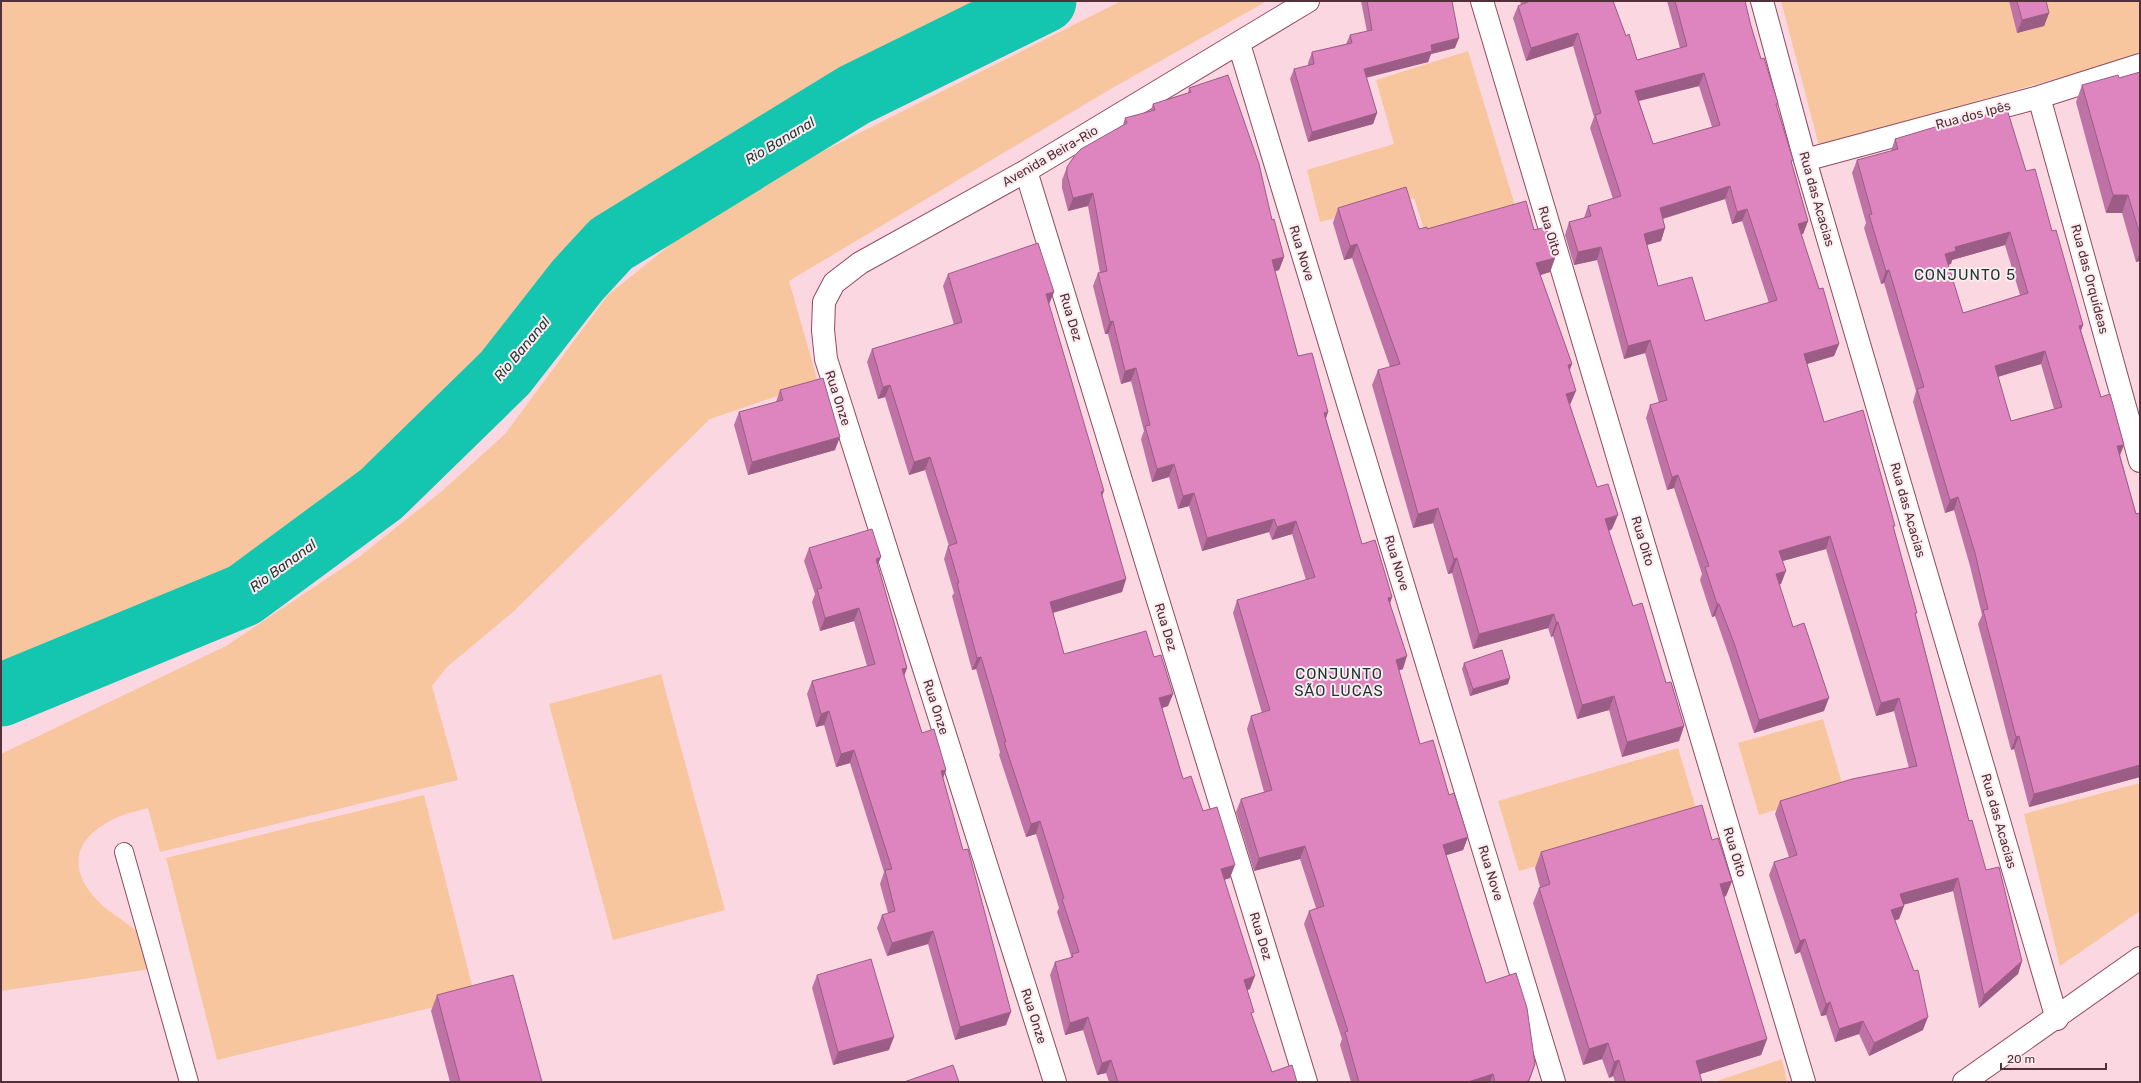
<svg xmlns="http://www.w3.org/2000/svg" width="2141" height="1083" viewBox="0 0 2141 1083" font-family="Rubik,sans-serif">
<rect width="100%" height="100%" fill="#fbd8e1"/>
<path fill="#f7c69e" d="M 1,1 L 992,1 L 870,62 L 668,176 L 613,209 L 571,255 L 533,302 L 480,360 L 360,473 L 261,558 L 204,592 L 142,622 L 1,674 Z
M 1121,1 L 1267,1 L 1114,87 L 789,281 L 818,382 L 710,419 L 513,612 L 447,667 L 432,686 L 458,780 L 160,852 L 148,808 C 138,811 126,813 116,818 C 70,839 67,873 103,906 C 112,914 139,930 144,939 C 149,946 149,960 151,969 L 1,991 L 1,754 L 226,646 L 359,557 L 442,491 L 505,434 L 608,295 L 686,232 L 776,175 Z
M 1781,1 L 2140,1 L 2140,55 L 1819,146 Z
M 1468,51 L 1517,212 L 1427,239 L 1414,198 L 1320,222 L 1307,170 L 1394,144 L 1376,80 Z
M 661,674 L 725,910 L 613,940 L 549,704 Z
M 1823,719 L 1844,790 L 1759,815 L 1738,743 Z
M 1678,748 L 1699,818 L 1519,871 L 1498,801 Z
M 2140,783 L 2140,911 L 2060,966 L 2024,814 Z
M 424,795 L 475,997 L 217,1060 L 166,858 Z
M 1782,1059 L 1787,1082 L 1714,1082 Z"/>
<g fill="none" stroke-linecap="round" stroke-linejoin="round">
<path stroke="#14c5af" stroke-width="63" d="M 1,695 L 244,595 L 381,494 L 505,373 L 577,281 L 611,244 L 854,95 L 1045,1"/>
<g stroke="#924961" stroke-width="20">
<path id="service" d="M 124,852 L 189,1082"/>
</g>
<g stroke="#924961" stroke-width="24">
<path id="minor" d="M 1482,1 L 1804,1082
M 1762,1 L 1805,160 L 2057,1019
M 1239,44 L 1554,1082
M 2039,97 L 2140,461
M 1805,160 L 2039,97 L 2140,65
M 1026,171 L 1306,1082
M 1055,1082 L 826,359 L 823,330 L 824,302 L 834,283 L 860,263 L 1026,171 L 1308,1"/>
</g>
<g stroke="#924961" stroke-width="24">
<path id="secondary" d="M 1964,1082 L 2140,958"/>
</g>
<use href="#service" stroke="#fff" stroke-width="18"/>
<use href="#minor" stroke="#fff" stroke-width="22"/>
<use href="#secondary" stroke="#fff" stroke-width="22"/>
</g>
<path fill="#bf72a5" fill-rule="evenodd" d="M 1361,1 L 1452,1 L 1455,48 L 1431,54 L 1428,62 L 1366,78 L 1377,113 L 1373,124 L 1308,142 L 1290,79 L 1294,69 L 1308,66 L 1308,63 L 1312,52 L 1346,44 L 1350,35 L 1367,32 Z
M 1520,1 L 1613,1 L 1626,36 L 1637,60 L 1680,48 L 1667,1 L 1745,1 L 1751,26 L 1761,59 L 1778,103 L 1777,107 L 1792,164 L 1808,221 L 1803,234 L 1801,234 L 1819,289 L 1839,344 L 1834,356 L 1807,364 L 1824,422 L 1894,530 L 1969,821 L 1986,870 L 2022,961 L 2018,974 L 1979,1008 L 1953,891 L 1903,905 L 1904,906 L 1899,919 L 1895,920 L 1923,1030 L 1869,1056 L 1859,1034 L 1835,1042 L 1826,1015 L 1821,1016 L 1800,952 L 1795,954 L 1769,875 L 1774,862 L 1789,857 L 1775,814 L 1780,801 L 1909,768 L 1894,711 L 1876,716 L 1826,549 L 1783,561 L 1781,584 L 1779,584 L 1793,627 L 1824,711 L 1754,733 L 1729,656 L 1715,616 L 1712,617 L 1700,580 L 1702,574 L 1674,488 L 1667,490 L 1646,418 L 1650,405 L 1659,403 L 1645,353 L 1624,359 L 1597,260 L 1574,265 L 1565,235 L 1569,222 L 1584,218 L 1588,206 L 1613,199 L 1590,128 L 1594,117 L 1573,46 L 1526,61 L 1513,18 L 1518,6 L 1521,5 ZM 1699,86 L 1712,127 L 1653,144 L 1639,101 ZM 1725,199 L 1732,224 L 1742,221 L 1769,303 L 1705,321 L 1658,286 L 1647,245 L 1661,241 L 1665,228 L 1663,219 Z
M 2009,1 L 2046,1 L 2049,13 L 2044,26 L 2017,33 Z
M 2140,72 L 2140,263 L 2139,261 L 2136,262 L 2122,213 L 2106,213 L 2076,102 L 2082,85 L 2119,78 Z
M 1189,88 L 1272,220 L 1284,257 L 1279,270 L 1275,271 L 1298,356 L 1328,412 L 1326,419 L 1362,544 L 1392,597 L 1390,603 L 1403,669 L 1399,670 L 1420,744 L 1449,795 L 1468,837 L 1463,850 L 1446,855 L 1486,983 L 1535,1064 L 1529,1082 L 1351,1082 L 1340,1045 L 1342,1039 L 1304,924 L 1309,911 L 1316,908 L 1300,859 L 1254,871 L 1236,812 L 1241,799 L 1264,792 L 1247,729 L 1251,716 L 1262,713 L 1233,613 L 1237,600 L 1306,580 L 1292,534 L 1272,540 L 1269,532 L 1202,551 L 1189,506 L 1178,509 L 1169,477 L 1152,482 L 1141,439 L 1144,431 L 1131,381 L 1121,384 L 1108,334 L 1105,334 L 1093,286 L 1098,273 L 1100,273 L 1088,206 L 1068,211 L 1062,188 L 1062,180 L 1067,167 L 1123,125 L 1125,118 L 1150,112 L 1153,104 L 1188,93 Z
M 1982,116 L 2026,171 L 2052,231 L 2083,325 L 2081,330 L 2101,397 L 2120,455 L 2136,514 L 2140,513 L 2140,777 L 2029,807 L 2014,749 L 2011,750 L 1978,624 L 1982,615 L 1970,566 L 1954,510 L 1945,513 L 1913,402 L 1916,391 L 1884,283 L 1881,284 L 1864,228 L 1866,223 L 1852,173 L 1857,160 L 1891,151 L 1895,139 ZM 2005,245 L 2020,295 L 1963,313 L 1948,265 L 1951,264 L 1952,260 ZM 2041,364 L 2054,409 L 2011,421 L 1998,377 Z
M 1338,208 L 1419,229 L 1534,230 L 1555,258 L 1550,272 L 1540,275 L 1572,364 L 1569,370 L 1570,405 L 1597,487 L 1612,529 L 1609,531 L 1633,606 L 1684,726 L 1679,741 L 1622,757 L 1609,710 L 1577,719 L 1553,636 L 1551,637 L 1548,628 L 1473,649 L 1452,573 L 1448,574 L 1433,523 L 1413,528 L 1372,385 L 1378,370 L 1390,367 L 1352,258 L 1344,260 L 1333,223 Z
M 948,274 L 1054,292 L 1049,304 L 1102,496 L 1126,579 L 1122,592 L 1053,613 L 1064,654 L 1154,657 L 1173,694 L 1168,706 L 1162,708 L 1183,779 L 1203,811 L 1230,878 L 1224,880 L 1250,989 L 1247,990 L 1252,1016 L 1272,1072 L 1297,1082 L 1109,1082 L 1106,1073 L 1097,1075 L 1083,1030 L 1065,1035 L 1050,975 L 1055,962 L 1071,958 L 1071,956 L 1057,912 L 1059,908 L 1036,834 L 1026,837 L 999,755 L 1000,752 L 976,669 L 972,670 L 952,596 L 954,593 L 944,559 L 948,546 L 949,546 L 925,470 L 909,475 L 885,397 L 878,399 L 867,362 L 872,349 L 954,325 L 943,286 Z
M 780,390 L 835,450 L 748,475 L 734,425 L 739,412 L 776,402 Z
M 809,548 L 878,566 L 907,668 L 904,676 L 922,733 L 946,770 L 943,778 L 1006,1025 L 955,1040 L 928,944 L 887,956 L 877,928 L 882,915 L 888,913 L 880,884 L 884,872 L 850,763 L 836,767 L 824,725 L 816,727 L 807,694 L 812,681 L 867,666 L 854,621 L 820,631 L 812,602 L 815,594 L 804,561 Z
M 1464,663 L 1508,684 L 1470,696 L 1462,669 Z
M 1712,840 L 1732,881 L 1726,896 L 1724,897 L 1767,1039 L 1761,1055 L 1700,1074 L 1702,1082 L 1615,1082 L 1613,1076 L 1609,1078 L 1602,1059 L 1583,1065 L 1533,903 L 1539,888 L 1540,887 L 1535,868 L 1541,852 Z
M 817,975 L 889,1050 L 833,1065 L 812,988 Z
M 437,995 L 542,1082 L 450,1082 L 431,1011 Z"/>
<path fill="#9b5d86" d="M 2049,13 L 2044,26 L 2017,33 L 2022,20 Z
M 1578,33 L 1573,46 L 1526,61 L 1531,48 Z
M 1459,38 L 1455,48 L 1431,54 L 1428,62 L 1360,79 L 1364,69 L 1431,45 Z
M 1704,73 L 1699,86 L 1630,103 L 1635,91 Z
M 1377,113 L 1373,124 L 1308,142 L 1312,132 Z
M 1730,186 L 1725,199 L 1655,221 L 1660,208 Z
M 1093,193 L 1088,206 L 1068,211 L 1073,198 Z
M 2113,195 L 2128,195 L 2122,213 L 2106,213 Z
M 1747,209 L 1742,221 L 1732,224 L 1737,212 Z
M 1808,221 L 1803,234 L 1793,237 L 1798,224 Z
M 1665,228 L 1661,241 L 1639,247 L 1644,234 Z
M 2010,232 L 2005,245 L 1952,260 L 1951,264 L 1941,267 L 1945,254 L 1955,247 Z
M 1357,244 L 1352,258 L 1344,260 L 1350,246 Z
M 1601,247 L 1597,260 L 1574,265 L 1578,252 Z
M 2140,252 L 2140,259 L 2139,261 L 2136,262 Z
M 1284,257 L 1279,270 L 1268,273 L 1272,260 Z
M 1555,258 L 1550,272 L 1531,278 L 1536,263 Z
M 1889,270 L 1884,283 L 1881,284 L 1886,271 Z
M 1054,292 L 1049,304 L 1046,294 Z
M 1113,321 L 1108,334 L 1105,334 L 1110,322 Z
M 2083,325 L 2078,338 L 2079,326 Z
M 1650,340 L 1645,353 L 1624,359 L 1628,346 Z
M 1839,344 L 1834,356 L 1800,366 L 1804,354 Z
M 2045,351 L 2041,364 L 1990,379 L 1995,366 Z
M 1572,364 L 1567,378 L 1568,365 Z
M 1136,368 L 1131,381 L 1121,384 L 1125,371 Z
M 890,385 L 885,397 L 878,399 L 883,387 Z
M 1576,391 L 1570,405 L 1566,394 Z
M 1328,412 L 1323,425 L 1324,413 Z
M 840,437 L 835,450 L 748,475 L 752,462 Z
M 2124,445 L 2119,458 L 2117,446 Z
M 930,457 L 925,470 L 909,475 L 914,462 Z
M 1174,464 L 1169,477 L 1152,482 L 1157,469 Z
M 1678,475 L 1674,488 L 1667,490 L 1672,477 Z
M 1104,491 L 1099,504 L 1101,492 Z
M 1194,493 L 1189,506 L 1178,509 L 1183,496 Z
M 1958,497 L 1954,510 L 1945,513 L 1950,500 Z
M 1438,508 L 1433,523 L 1413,528 L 1418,514 Z
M 1618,515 L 1612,529 L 1600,534 L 1605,519 Z
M 1274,519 L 1269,532 L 1202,551 L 1207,538 Z
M 1296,521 L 1292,534 L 1272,540 L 1277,527 Z
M 1830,536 L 1826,549 L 1775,563 L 1779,551 Z
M 881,557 L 876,570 L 876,559 Z
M 1457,558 L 1452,573 L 1448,574 L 1454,559 Z
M 1786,571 L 1781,584 L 1771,587 L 1776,574 Z
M 1126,579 L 1122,592 L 1045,615 L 1050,602 Z
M 1392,597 L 1388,610 L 1388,598 Z
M 1717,604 L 1719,604 L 1715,616 L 1712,617 Z
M 859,608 L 854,621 L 820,631 L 825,618 Z
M 1554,614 L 1548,628 L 1473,649 L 1479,634 Z
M 1556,622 L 1558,622 L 1553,636 L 1551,637 Z
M 1407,656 L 1403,669 L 1391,673 L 1396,660 Z
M 981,657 L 976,669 L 972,670 L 977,658 Z
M 907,668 L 902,681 L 902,669 Z
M 1510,678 L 1508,684 L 1470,696 L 1473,689 Z
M 1173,694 L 1168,706 L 1155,710 L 1159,698 Z
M 1614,696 L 1609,710 L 1577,719 L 1582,705 Z
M 1829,698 L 1824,711 L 1754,733 L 1759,720 Z
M 1899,698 L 1894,711 L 1876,716 L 1881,703 Z
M 829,711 L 824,725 L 816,727 L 821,714 Z
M 1684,726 L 1679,741 L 1622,757 L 1627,742 Z
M 2019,736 L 2014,749 L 2011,750 L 2016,737 Z
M 854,750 L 850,763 L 836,767 L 841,754 Z
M 2140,765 L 2140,777 L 2029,807 L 2034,794 Z
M 946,770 L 941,783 L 941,771 Z
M 1040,821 L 1036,834 L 1026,837 L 1031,824 Z
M 1468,837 L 1463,850 L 1438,858 L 1443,845 Z
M 1305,846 L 1300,859 L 1254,871 L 1259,858 Z
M 1235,865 L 1230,878 L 1216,882 L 1221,869 Z
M 1958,878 L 1953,891 L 1895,907 L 1900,894 Z
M 1732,881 L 1726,896 L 1714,900 L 1720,884 Z
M 1904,906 L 1899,919 L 1887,923 L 1891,910 Z
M 933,931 L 928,944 L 887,956 L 892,943 Z
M 1805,939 L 1800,952 L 1795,954 L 1800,941 Z
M 2022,961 L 2018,974 L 1979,1008 L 1984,995 Z
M 1255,976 L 1250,989 L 1239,993 L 1244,980 Z
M 1830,1002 L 1826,1015 L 1821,1016 L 1826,1004 Z
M 1011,1012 L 1006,1025 L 955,1040 L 960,1027 Z
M 1088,1017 L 1083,1030 L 1065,1035 L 1070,1023 Z
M 1928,1017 L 1923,1030 L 1869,1056 L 1874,1043 Z
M 1863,1021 L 1859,1034 L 1835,1042 L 1839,1029 Z
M 894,1037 L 889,1050 L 833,1065 L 838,1052 Z
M 1767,1039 L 1761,1055 L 1691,1077 L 1696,1061 Z
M 1608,1043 L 1602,1059 L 1583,1065 L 1589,1049 Z
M 1111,1060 L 1106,1073 L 1097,1075 L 1102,1063 Z
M 1619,1060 L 1613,1076 L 1609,1078 L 1614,1062 Z
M 1493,1074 L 1490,1082 L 1468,1082 Z"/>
<path fill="#de85c0" stroke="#9b5d86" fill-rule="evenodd" d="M 1367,1 L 1452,1 L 1459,38 L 1431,45 L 1432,51 L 1364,69 L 1377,113 L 1312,132 L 1294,69 L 1314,64 L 1312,52 L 1352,43 L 1350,35 L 1372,30 Z
M 1528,1 L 1613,1 L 1626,36 L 1629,34 L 1637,60 L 1687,46 L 1675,1 L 1745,1 L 1751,26 L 1761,59 L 1764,58 L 1778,103 L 1776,104 L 1793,160 L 1791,161 L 1808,221 L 1798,224 L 1819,289 L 1823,288 L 1839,344 L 1804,354 L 1824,422 L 1863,410 L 1895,526 L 1893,526 L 1917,613 L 1915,613 L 1969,821 L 1972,820 L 1986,870 L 1999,867 L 2022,961 L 1984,995 L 1958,878 L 1900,894 L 1904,906 L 1891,910 L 1914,971 L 1918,970 L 1928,1017 L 1874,1043 L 1863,1021 L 1839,1029 L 1830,1002 L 1826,1004 L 1805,939 L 1800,941 L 1774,862 L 1797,855 L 1780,801 L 1852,779 L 1917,766 L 1899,698 L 1881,703 L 1830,536 L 1779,551 L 1786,571 L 1776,574 L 1793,627 L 1804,623 L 1829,698 L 1759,720 L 1734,643 L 1719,604 L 1717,604 L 1705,567 L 1709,566 L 1678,475 L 1672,477 L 1650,405 L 1667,400 L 1650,340 L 1628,346 L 1601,247 L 1578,252 L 1569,222 L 1591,216 L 1588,206 L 1621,196 L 1595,115 L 1601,113 L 1578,33 L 1531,48 L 1518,6 L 1528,2 ZM 1704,73 L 1720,125 L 1653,144 L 1635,91 ZM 1730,186 L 1737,212 L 1747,209 L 1777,300 L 1705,321 L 1692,277 L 1658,286 L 1644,234 L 1665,228 L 1660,208 Z
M 2017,1 L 2046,1 L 2049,13 L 2022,20 Z
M 2140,72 L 2140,235 L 2128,195 L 2113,195 L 2082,85 L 2118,75 L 2119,78 Z
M 1228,75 L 1259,164 L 1272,220 L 1274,219 L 1284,257 L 1272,260 L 1298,356 L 1312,353 L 1328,412 L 1324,413 L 1362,544 L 1375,540 L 1392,597 L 1388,598 L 1407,656 L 1396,660 L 1420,744 L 1433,740 L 1449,795 L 1454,793 L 1468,837 L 1443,845 L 1486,983 L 1516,973 L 1527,1008 L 1535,1064 L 1529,1080 L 1526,1082 L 1495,1082 L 1493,1074 L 1468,1082 L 1359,1082 L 1345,1032 L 1348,1031 L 1309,911 L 1324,906 L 1305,846 L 1259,858 L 1241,799 L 1272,790 L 1251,716 L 1270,710 L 1237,600 L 1315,577 L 1296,521 L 1277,527 L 1274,519 L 1207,538 L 1194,493 L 1183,496 L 1174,464 L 1157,469 L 1145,426 L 1150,425 L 1136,368 L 1125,371 L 1113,321 L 1110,322 L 1098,273 L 1107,271 L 1093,193 L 1073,198 L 1067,175 L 1067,167 L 1075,155 L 1081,149 L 1127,123 L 1125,118 L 1155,110 L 1153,104 L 1191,92 L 1189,88 Z
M 2007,109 L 2026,171 L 2035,169 L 2052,231 L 2056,230 L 2083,325 L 2079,326 L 2101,397 L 2110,394 L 2124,445 L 2117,446 L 2136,514 L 2140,513 L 2140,765 L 2034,794 L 2019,736 L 2016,737 L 1983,610 L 1988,609 L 1975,553 L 1958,497 L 1950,500 L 1917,389 L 1924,387 L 1889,270 L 1886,271 L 1869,215 L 1872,214 L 1857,160 L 1898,149 L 1895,139 L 1955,121 L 1981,114 L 1982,116 ZM 2010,232 L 2028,293 L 1963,313 L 1945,254 L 1956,251 L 1955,247 ZM 2045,351 L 2062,407 L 2011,421 L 1995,366 Z
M 1406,187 L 1419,229 L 1427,227 L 1427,229 L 1526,201 L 1534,230 L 1546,227 L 1555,258 L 1536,263 L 1572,364 L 1568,365 L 1576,391 L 1566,394 L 1597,487 L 1608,484 L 1618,515 L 1605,519 L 1633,606 L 1642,603 L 1666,683 L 1671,682 L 1684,726 L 1627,742 L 1614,696 L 1582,705 L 1558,622 L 1556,622 L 1554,614 L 1479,634 L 1457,558 L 1454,559 L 1438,508 L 1418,514 L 1378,370 L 1400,364 L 1357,244 L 1350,246 L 1338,208 Z
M 1038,243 L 1054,292 L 1046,294 L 1104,491 L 1101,492 L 1126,579 L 1050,602 L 1064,654 L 1146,631 L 1154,657 L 1161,655 L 1173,694 L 1159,698 L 1183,779 L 1191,776 L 1203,811 L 1217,807 L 1235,865 L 1221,869 L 1255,976 L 1244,980 L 1254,1012 L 1251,1013 L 1272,1072 L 1292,1065 L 1297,1082 L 1118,1082 L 1111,1060 L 1102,1063 L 1088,1017 L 1070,1023 L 1055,962 L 1073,957 L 1072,954 L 1079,952 L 1062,899 L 1064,898 L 1040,821 L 1031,824 L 1004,742 L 1006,742 L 981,657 L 977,658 L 957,583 L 959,583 L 948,546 L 957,543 L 930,457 L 914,462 L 890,385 L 883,387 L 872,349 L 962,322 L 948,274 Z
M 823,378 L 840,437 L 752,462 L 739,412 L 783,400 L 780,390 Z
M 872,529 L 881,557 L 876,559 L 907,668 L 902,669 L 922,733 L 934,729 L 946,770 L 941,771 L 963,850 L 968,849 L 1011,1012 L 960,1027 L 933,931 L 892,943 L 882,915 L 895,911 L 885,870 L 892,869 L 854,750 L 841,754 L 829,711 L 821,714 L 812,681 L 875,664 L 859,608 L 825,618 L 817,589 L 822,588 L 809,548 Z
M 1502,650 L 1510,678 L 1473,689 L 1464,663 Z
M 1702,805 L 1712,840 L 1718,838 L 1732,881 L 1720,884 L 1767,1039 L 1696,1061 L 1702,1082 L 1625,1082 L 1619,1060 L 1614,1062 L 1608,1043 L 1589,1049 L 1539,888 L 1550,884 L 1541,852 Z
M 871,959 L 894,1037 L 838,1052 L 817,975 Z
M 513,975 L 542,1082 L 460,1082 L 437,995 Z
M 953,1065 L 959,1082 L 904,1082 Z"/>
<g text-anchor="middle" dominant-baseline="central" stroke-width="4" stroke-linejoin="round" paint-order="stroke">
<g font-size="13" fill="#51303a" stroke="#fcebef">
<text transform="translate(1973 115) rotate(-15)">Rua dos Ipês</text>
<text transform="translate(1050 156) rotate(-30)">Avenida Beira-Rio</text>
<text transform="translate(1817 199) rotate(74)">Rua das Acacias</text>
<text transform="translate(1550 231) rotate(73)">Rua Oito</text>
<text transform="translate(1302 253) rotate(73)">Rua Nove</text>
<text transform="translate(2090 279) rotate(75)">Rua das Orquídeas</text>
<text transform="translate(1071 317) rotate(73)">Rua Dez</text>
<text transform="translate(838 398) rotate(72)">Rua Onze</text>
<text transform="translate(1908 510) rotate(74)">Rua das Acacias</text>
<text transform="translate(1643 541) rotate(73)">Rua Oito</text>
<text transform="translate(1397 563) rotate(73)">Rua Nove</text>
<text transform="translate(1166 627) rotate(73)">Rua Dez</text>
<text transform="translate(936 707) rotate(72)">Rua Onze</text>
<text transform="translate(1999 821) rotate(74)">Rua das Acacias</text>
<text transform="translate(1735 852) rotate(73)">Rua Oito</text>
<text transform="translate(1491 873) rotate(73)">Rua Nove</text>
<text transform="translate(1261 936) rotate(73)">Rua Dez</text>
<text transform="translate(1034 1016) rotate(72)">Rua Onze</text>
</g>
<g font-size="14" font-style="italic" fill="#1f3834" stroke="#fcebef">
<text transform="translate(780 141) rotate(-31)">Rio Bananal</text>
<text transform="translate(522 349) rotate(-50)">Rio Bananal</text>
<text transform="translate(283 566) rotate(-36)">Rio Bananal</text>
</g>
<g font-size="15" letter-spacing="1" fill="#163731" stroke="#fcebef">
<text x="1965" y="275">CONJUNTO 5</text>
<text x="1339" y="674">CONJUNTO<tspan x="1339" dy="17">SÃO LUCAS</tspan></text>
</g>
</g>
<rect width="2141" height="1083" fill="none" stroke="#51303a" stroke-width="4"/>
<path d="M2001 1063v6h105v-6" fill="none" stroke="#51303a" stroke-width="2"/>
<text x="2007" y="1063" font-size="12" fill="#51303a" stroke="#fcebef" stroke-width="3" paint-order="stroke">20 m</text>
</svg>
